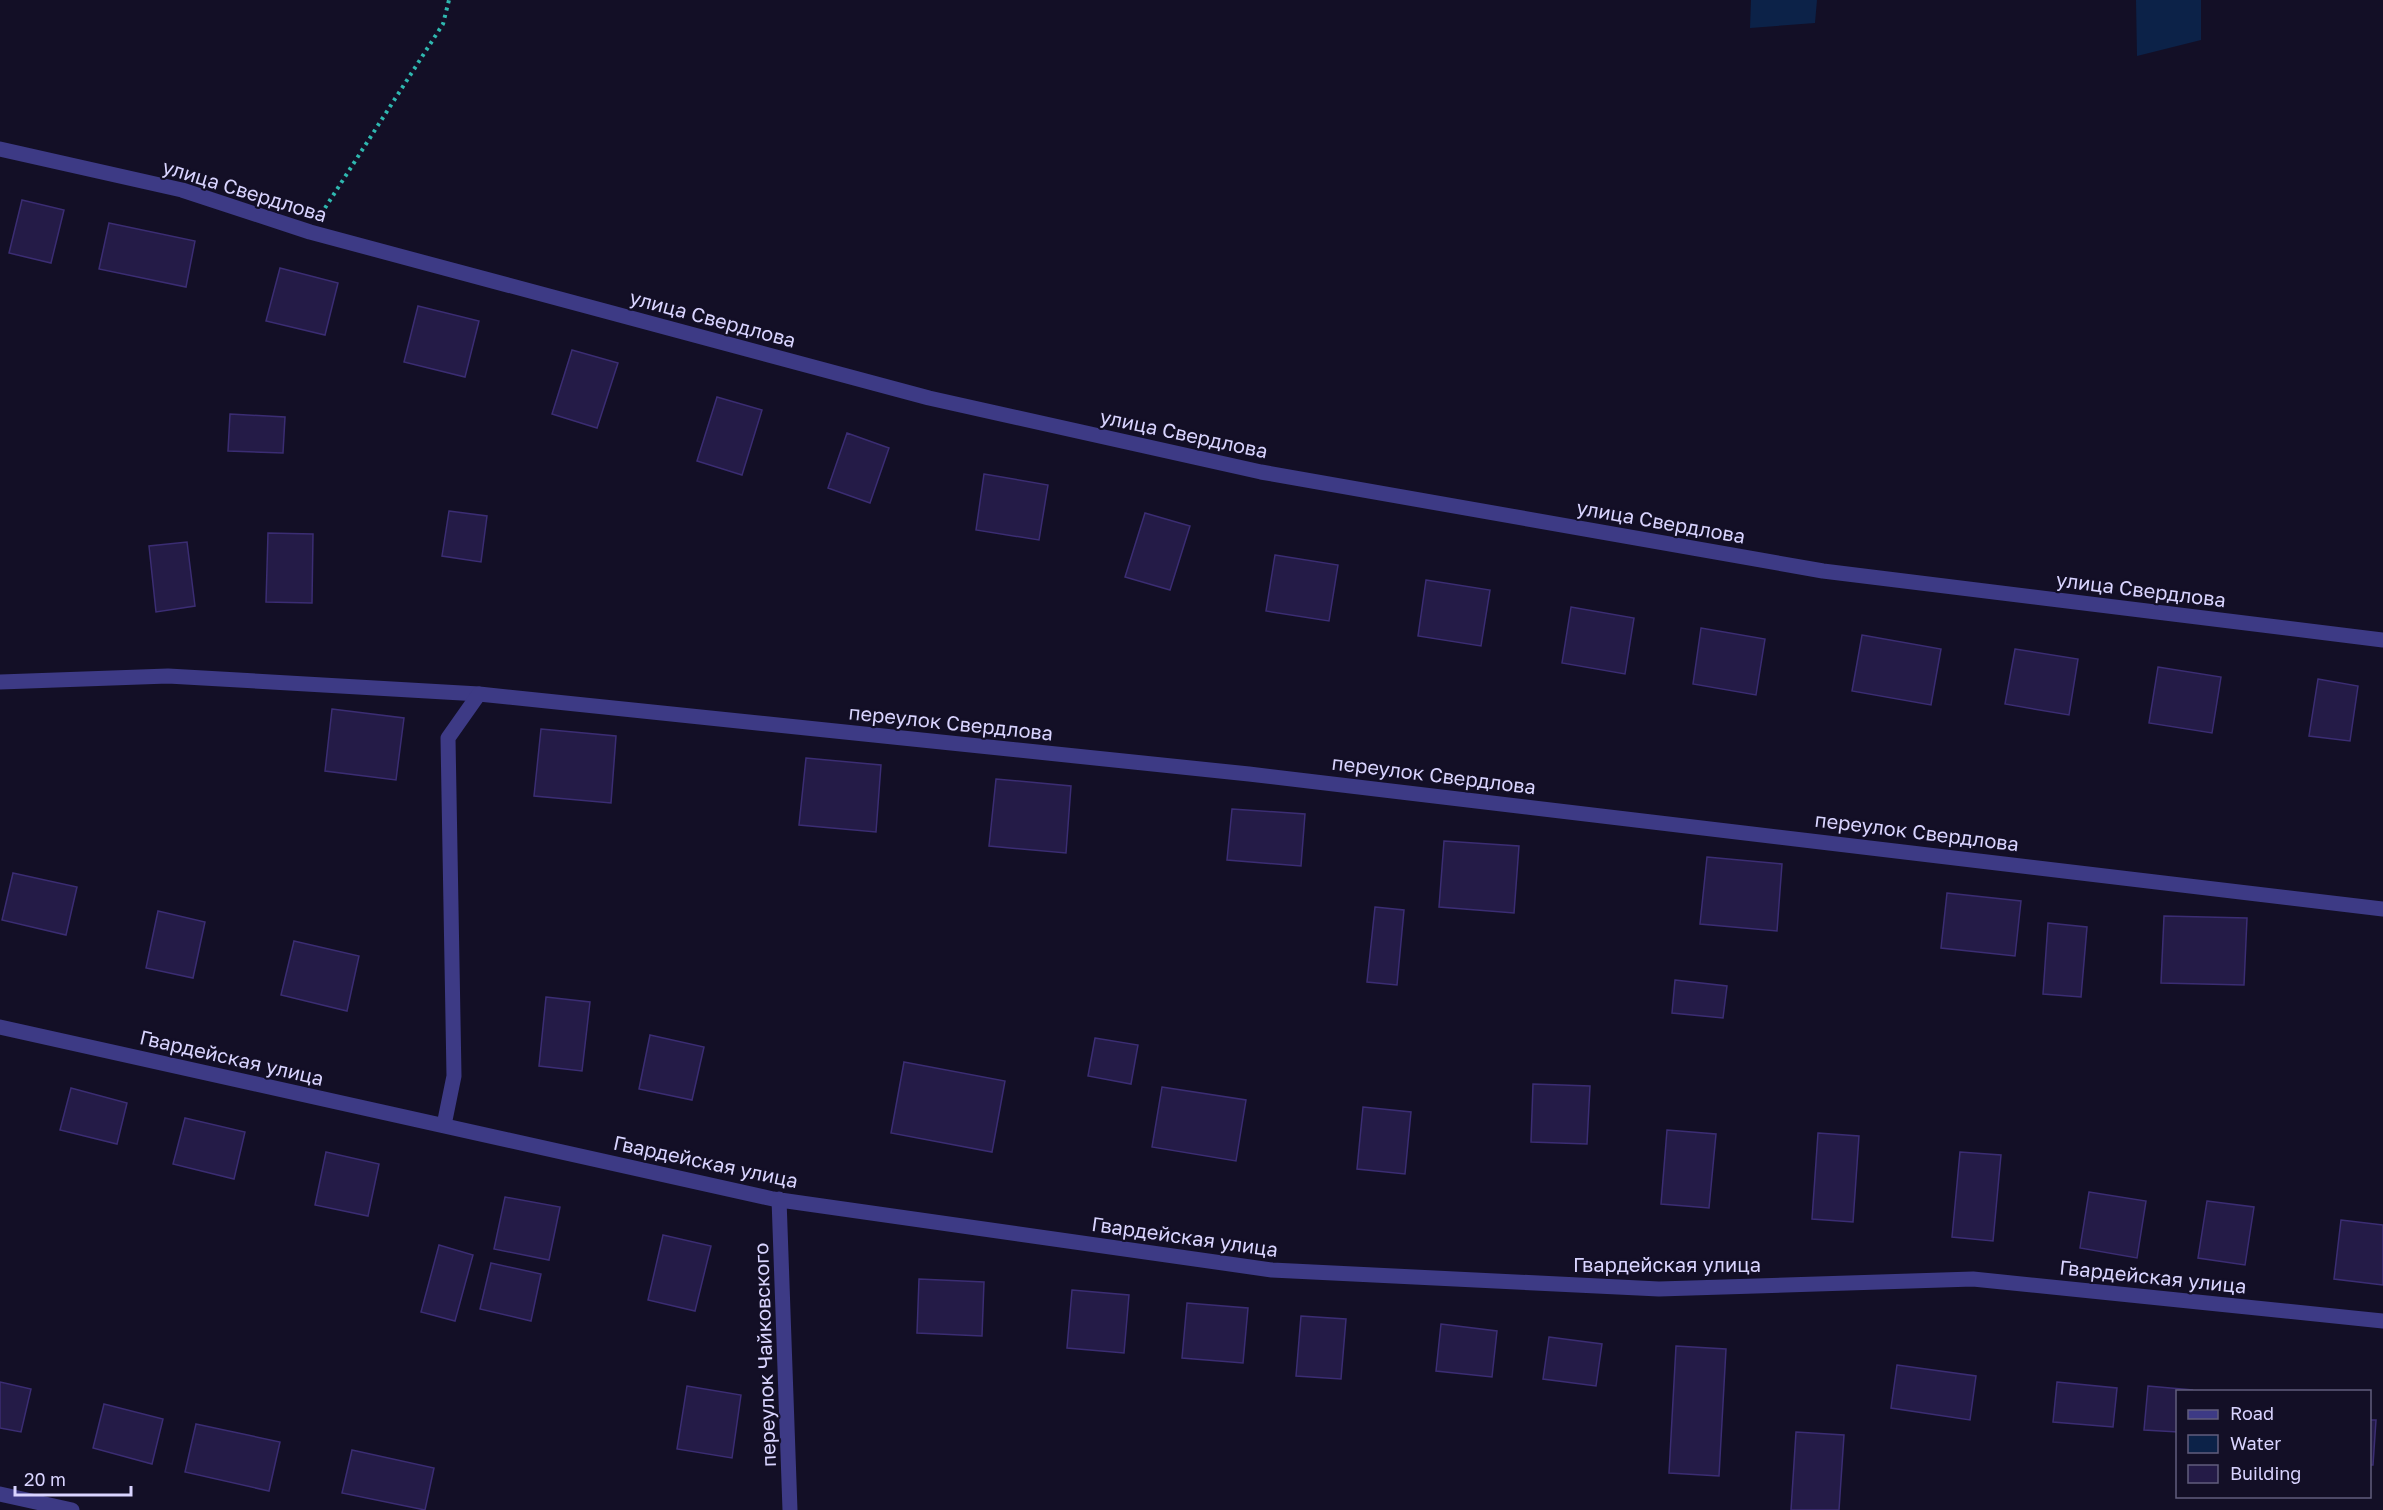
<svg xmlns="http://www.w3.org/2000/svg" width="2383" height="1510" viewBox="0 0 2383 1510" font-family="'Golos Text',sans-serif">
<rect width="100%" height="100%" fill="#130f26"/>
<path fill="#0c2248" d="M 1751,0 L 1817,0 L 1815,23 L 1750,28 Z
M 2136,0 L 2201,0 L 2201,40 L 2137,56 Z"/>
<path fill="#241b47" stroke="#3b2d73" stroke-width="1.5" d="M 22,200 L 64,210 L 51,263 L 9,253 Z
M 109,223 L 195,241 L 186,287 L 99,269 Z
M 280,268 L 338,283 L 325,335 L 266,321 Z
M 418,306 L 479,321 L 465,377 L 404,362 Z
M 572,350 L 618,363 L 597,428 L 552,414 Z
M 717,397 L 762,410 L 742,475 L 697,461 Z
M 230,414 L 285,417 L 283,453 L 228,451 Z
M 847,433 L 889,448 L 870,503 L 828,488 Z
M 984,474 L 1048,485 L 1039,540 L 976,530 Z
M 449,511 L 487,516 L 481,562 L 442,556 Z
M 1145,513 L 1190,526 L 1170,590 L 1125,577 Z
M 268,533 L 313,534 L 312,603 L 266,602 Z
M 187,542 L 195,606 L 156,612 L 149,546 Z
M 1275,555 L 1338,565 L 1329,621 L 1266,611 Z
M 1426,580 L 1490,590 L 1481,646 L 1418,636 Z
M 1571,607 L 1634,618 L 1625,674 L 1562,663 Z
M 1701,628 L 1765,639 L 1756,695 L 1693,684 Z
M 1862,635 L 1941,649 L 1931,705 L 1852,691 Z
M 2015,649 L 2078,659 L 2069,715 L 2005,704 Z
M 2158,667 L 2221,677 L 2212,733 L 2149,723 Z
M 2318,679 L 2358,686 L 2350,741 L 2309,736 Z
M 332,709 L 404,718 L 396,780 L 325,771 Z
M 541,729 L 616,736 L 611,803 L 534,796 Z
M 806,758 L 881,765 L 876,832 L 799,825 Z
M 996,779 L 1071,786 L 1066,853 L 989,846 Z
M 1232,809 L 1305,814 L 1301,866 L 1227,860 Z
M 1444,841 L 1519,846 L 1514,913 L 1439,907 Z
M 1707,857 L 1782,864 L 1777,931 L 1700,924 Z
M 13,873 L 77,887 L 66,935 L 2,920 Z
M 1947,893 L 2021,901 L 2015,956 L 1941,948 Z
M 1375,907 L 1404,910 L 1397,985 L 1367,982 Z
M 158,911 L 205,922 L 193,978 L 146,968 Z
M 2164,916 L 2247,918 L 2244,985 L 2161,983 Z
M 2048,923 L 2087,927 L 2081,997 L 2043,994 Z
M 294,941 L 359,956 L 347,1011 L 281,995 Z
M 1675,980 L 1727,986 L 1723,1018 L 1672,1013 Z
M 546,997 L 590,1002 L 582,1071 L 539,1066 Z
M 650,1035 L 704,1047 L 692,1100 L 639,1089 Z
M 1095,1038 L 1138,1045 L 1131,1084 L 1088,1076 Z
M 904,1062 L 1005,1081 L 992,1152 L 891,1133 Z
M 1533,1084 L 1590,1086 L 1587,1144 L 1531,1142 Z
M 1162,1087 L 1246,1100 L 1236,1161 L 1152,1147 Z
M 71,1088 L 127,1103 L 117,1144 L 60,1130 Z
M 1363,1107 L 1411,1112 L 1405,1174 L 1357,1169 Z
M 185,1118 L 245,1132 L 234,1179 L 173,1164 Z
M 1667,1130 L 1716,1134 L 1709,1208 L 1661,1204 Z
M 1818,1133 L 1859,1136 L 1853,1222 L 1812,1219 Z
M 326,1152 L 379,1164 L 368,1216 L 315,1205 Z
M 1960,1152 L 2001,1155 L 1993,1241 L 1952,1237 Z
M 2089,1192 L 2146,1201 L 2137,1258 L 2080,1248 Z
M 505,1197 L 560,1207 L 549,1260 L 494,1249 Z
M 2207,1201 L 2254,1207 L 2245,1265 L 2198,1258 Z
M 2341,1220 L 2383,1225 L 2383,1285 L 2334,1279 Z
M 663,1235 L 711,1246 L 695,1311 L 648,1300 Z
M 439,1245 L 473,1255 L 455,1321 L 421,1312 Z
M 491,1263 L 541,1274 L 531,1321 L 480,1309 Z
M 919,1279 L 984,1282 L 982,1336 L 917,1333 Z
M 1072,1290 L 1129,1295 L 1124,1353 L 1067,1348 Z
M 1187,1303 L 1248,1308 L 1243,1363 L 1182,1358 Z
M 1301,1316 L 1346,1319 L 1341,1379 L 1296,1376 Z
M 1441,1324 L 1497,1331 L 1492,1377 L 1436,1371 Z
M 1549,1337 L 1602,1344 L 1596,1386 L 1543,1379 Z
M 1676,1346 L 1726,1349 L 1719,1476 L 1669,1473 Z
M 1897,1365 L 1976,1376 L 1970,1420 L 1891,1408 Z
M 0,1382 L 31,1389 L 21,1432 L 0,1428 Z
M 2057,1382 L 2117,1388 L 2113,1427 L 2053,1422 Z
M 687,1386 L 741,1395 L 732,1458 L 677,1449 Z
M 2148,1386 L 2193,1390 L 2178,1392 L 2178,1432 L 2144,1430 Z
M 104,1404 L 163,1419 L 152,1464 L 93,1448 Z
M 2370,1420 L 2376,1420 L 2373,1465 L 2370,1465 Z
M 196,1424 L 280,1442 L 269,1491 L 185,1472 Z
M 1796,1432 L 1844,1435 L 1839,1510 L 1791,1510 Z
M 352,1450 L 434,1468 L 425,1510 L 342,1493 Z"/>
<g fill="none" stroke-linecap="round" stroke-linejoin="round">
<path stroke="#2fb8b0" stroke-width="4" stroke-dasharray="3 4.5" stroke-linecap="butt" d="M 325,208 L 443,24 L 449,0"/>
<path stroke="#3d3a85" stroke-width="15" d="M 0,682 L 168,676 L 479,694"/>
<path stroke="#3d3a85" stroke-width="15" d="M 0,149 L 182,190 L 310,232 L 929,398 L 1261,472 L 1823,571 L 2383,640
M 0,1027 L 773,1199 L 1272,1270 L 1659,1289 L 1973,1279 L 2383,1321
M 444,1125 L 454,1076 L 448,738 L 479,694 L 1249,774 L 2383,909
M 779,1199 L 790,1510
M 0,1494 L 72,1510"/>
</g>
<g text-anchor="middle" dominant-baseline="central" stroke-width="4.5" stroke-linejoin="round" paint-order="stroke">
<g font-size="20" fill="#d9d4ff" stroke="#130f26">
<text transform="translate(245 190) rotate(17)">улица Свердлова</text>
<text transform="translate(713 318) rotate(15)">улица Свердлова</text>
<text transform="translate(1184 433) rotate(12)">улица Свердлова</text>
<text transform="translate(1661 521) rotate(10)">улица Свердлова</text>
<text transform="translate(2141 589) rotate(7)">улица Свердлова</text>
<text transform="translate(951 722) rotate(6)">переулок Свердлова</text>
<text transform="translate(1434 774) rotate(7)">переулок Свердлова</text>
<text transform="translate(1917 831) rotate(7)">переулок Свердлова</text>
<text transform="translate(232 1057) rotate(13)">Гвардейская улица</text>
<text transform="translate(706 1161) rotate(12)">Гвардейская улица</text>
<text transform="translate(1185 1236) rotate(8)">Гвардейская улица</text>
<text x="1667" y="1264">Гвардейская улица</text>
<text transform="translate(2153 1276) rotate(6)">Гвардейская улица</text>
<text transform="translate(764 1355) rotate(-92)">переулок Чайковского</text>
</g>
</g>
<rect x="2176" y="1390" width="195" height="108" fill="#130f26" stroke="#625e7d" stroke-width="1.5"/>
<rect x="2188" y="1410" width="30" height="9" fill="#3d3a85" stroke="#625e7d" stroke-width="1.5"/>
<text x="2230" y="1420" font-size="18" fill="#d9d4ff">Road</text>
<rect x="2188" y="1435" width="30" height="18" fill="#0c2248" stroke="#625e7d" stroke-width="1.5"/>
<text x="2230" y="1450" font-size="18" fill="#d9d4ff">Water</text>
<rect x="2188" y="1465" width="30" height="18" fill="#241b47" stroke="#625e7d" stroke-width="1.5"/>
<text x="2230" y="1480" font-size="18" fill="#d9d4ff">Building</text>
<path d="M15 1486v9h116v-9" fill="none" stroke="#d9d4ff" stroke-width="3"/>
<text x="24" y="1486" font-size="18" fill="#d9d4ff" stroke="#130f26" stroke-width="4.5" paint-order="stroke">20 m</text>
</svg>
